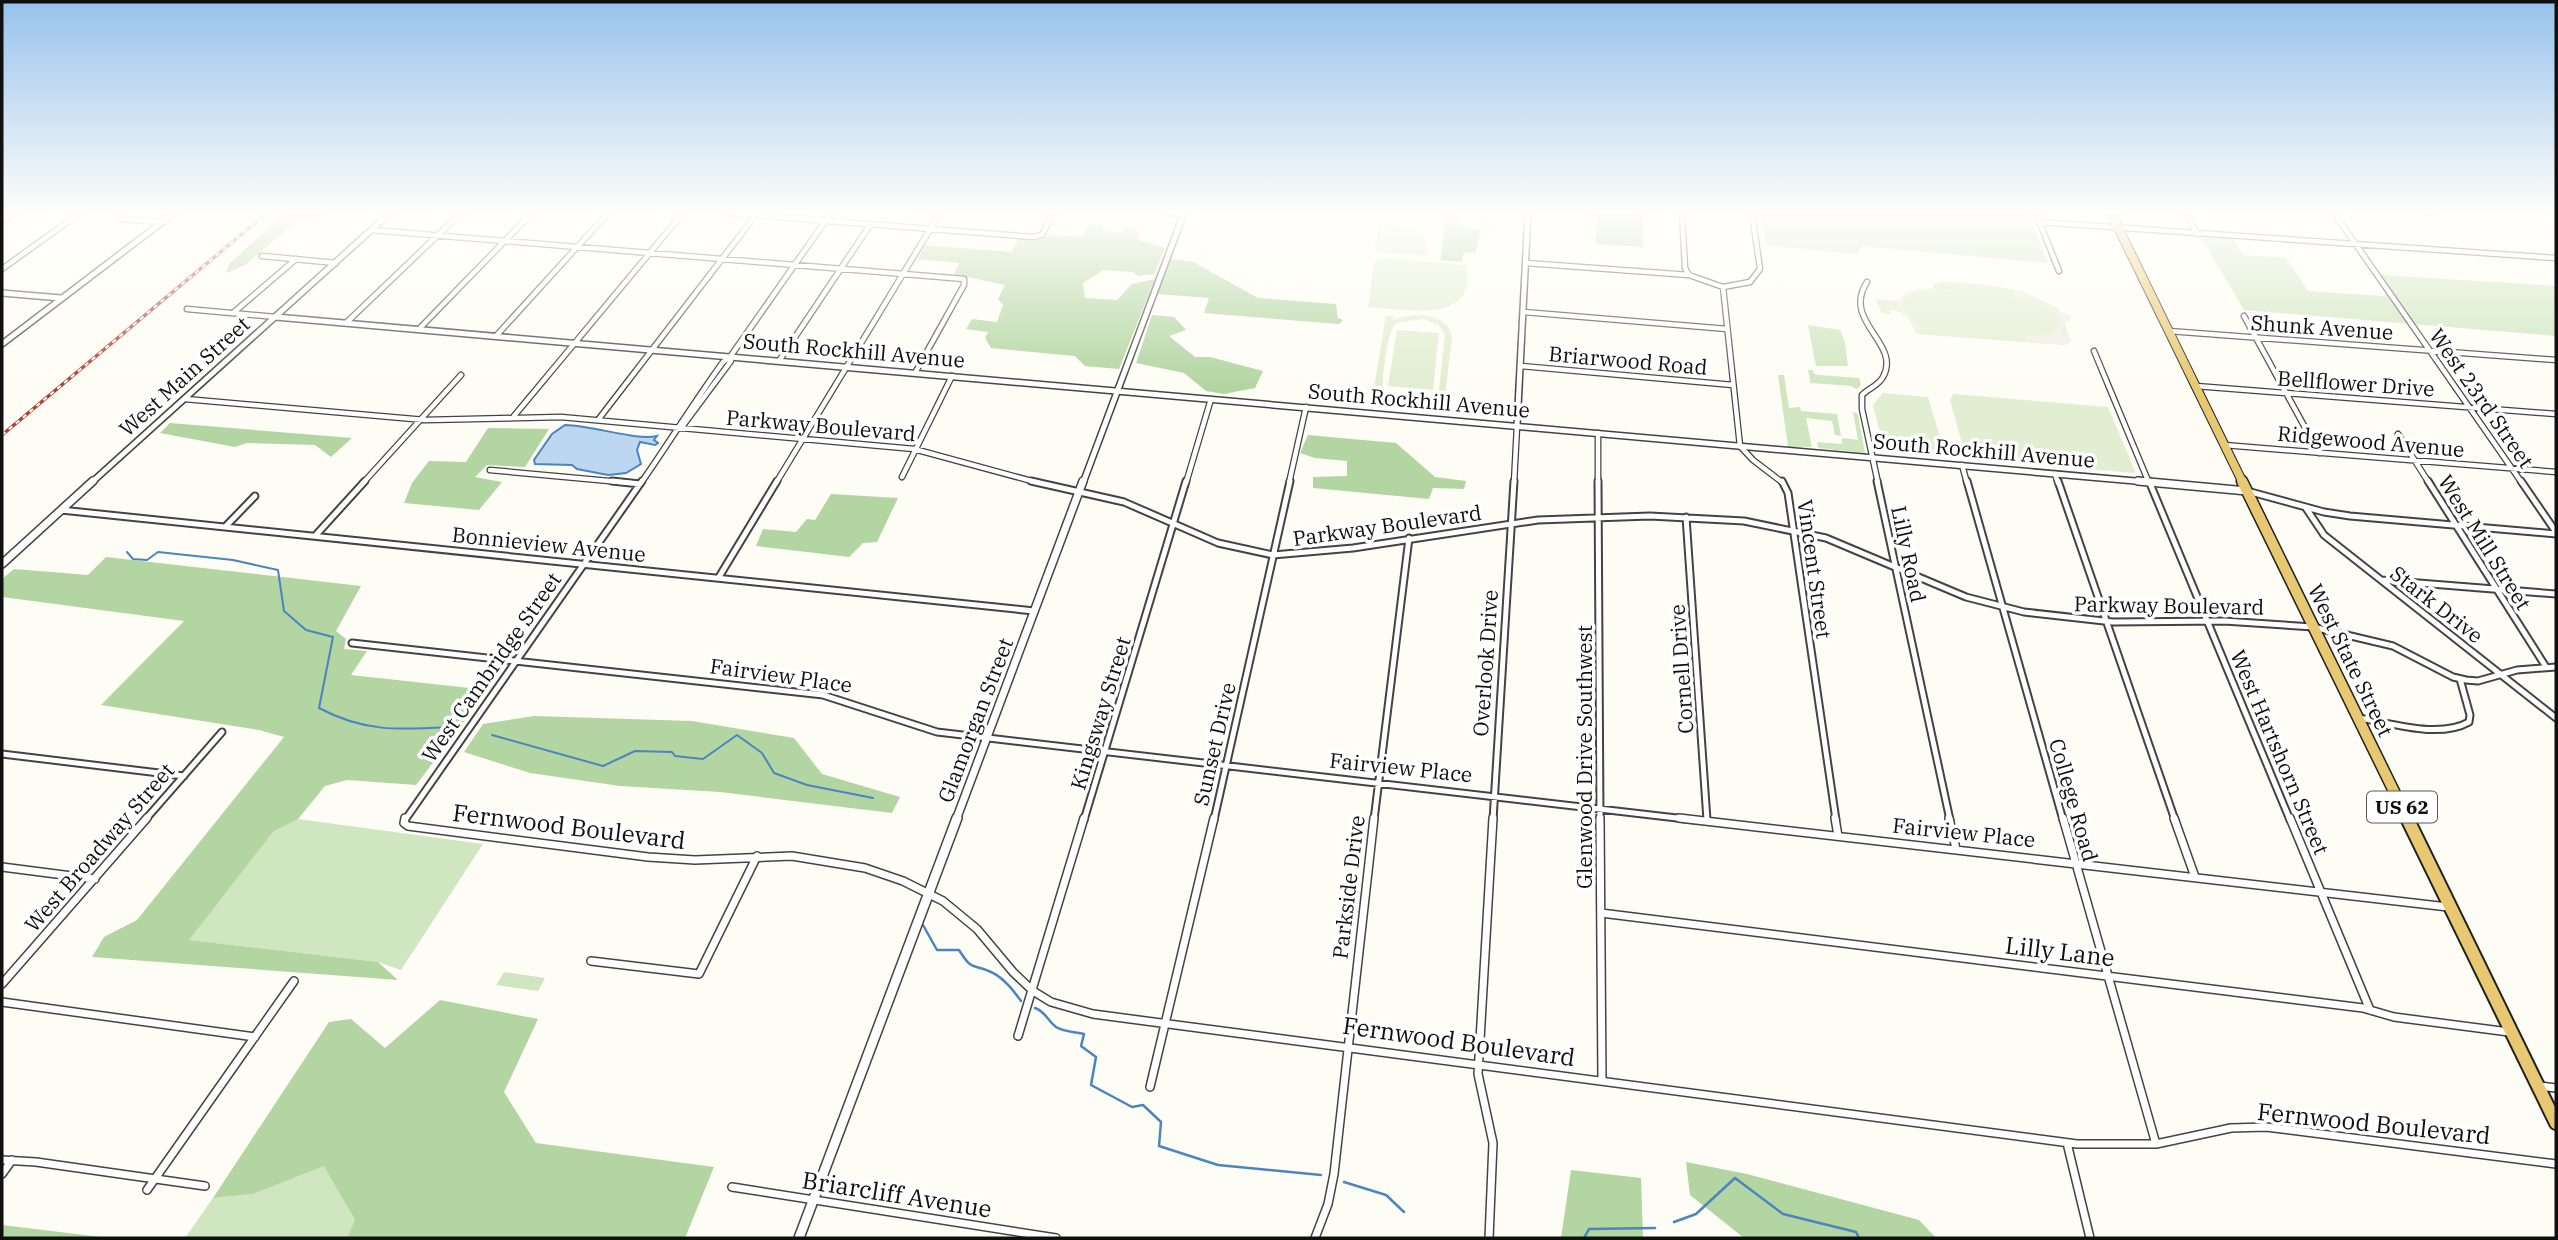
<svg xmlns="http://www.w3.org/2000/svg" width="2558" height="1240" viewBox="0 0 2558 1240" font-family="'IBM Plex Serif',serif">
<rect width="100%" height="100%" fill="#fefdf5"/>
<path fill="#cfe6c0" d="M 1761,213 L 2028,213 L 2048,263 L 1862,246 L 1857,254 L 1766,245 Z
M 2201,237 L 2233,239 L 2243,255 L 2286,258 L 2308,291 L 2396,297 L 2381,275 L 2556,286 L 2556,336 L 2244,310 Z
M 1808,325 L 1840,330 L 1845,343 L 1848,366 L 1816,366 Z
M 1808,370 L 1813,370 L 1814,374 L 1819,375 L 1859,378 L 1861,385 L 1856,389 L 1851,386 L 1812,383 L 1811,385 Z
M 1778,375 L 1784,375 L 1789,408 L 1800,407 L 1801,411 L 1837,414 L 1841,436 L 1835,435 L 1832,421 L 1806,418 L 1812,447 L 1788,447 Z
M 1853,412 L 1858,414 L 1865,453 L 1818,448 L 1817,442 L 1842,444 L 1842,438 L 1858,440 Z
M 298,819 L 483,844 L 401,970 L 378,962 L 188,940 L 273,832 Z
M 504,972 L 545,978 L 538,991 L 496,985 Z
M 325,1165 L 355,1220 L 347,1238 L 185,1238 L 213,1198 L 253,1194 Z"/>
<path fill="#b2d5a1" d="M 285,213 L 327,213 L 323,218 L 299,219 L 245,265 L 226,273 L 229,264 Z
M 1579,213 L 1642,213 L 1643,247 L 1595,244 L 1598,216 Z
M 1445,215 L 1460,217 L 1460,226 L 1480,230 L 1476,252 L 1464,253 L 1462,262 L 1441,260 Z
M 1089,224 L 1101,225 L 1105,231 L 1121,233 L 1125,227 L 1136,228 L 1139,240 L 1165,248 L 1154,274 L 1138,276 L 1133,272 L 1103,270 L 1083,283 L 1085,298 L 1117,300 L 1132,284 L 1155,279 L 1119,369 L 1085,366 L 1075,356 L 991,348 L 985,338 L 988,332 L 966,329 L 972,319 L 997,322 L 1003,305 L 998,299 L 1005,285 L 954,274 L 959,263 L 918,259 L 925,245 L 1012,252 L 1018,239 L 1040,240 L 1048,235 L 1083,237 Z
M 1171,259 L 1193,262 L 1258,298 L 1336,304 L 1338,318 L 1343,320 L 1339,324 L 1204,313 L 1209,298 L 1158,294 Z
M 1152,315 L 1174,317 L 1186,330 L 1169,336 L 1195,357 L 1210,357 L 1263,371 L 1255,388 L 1224,394 L 1206,391 L 1184,373 L 1136,363 Z
M 170,423 L 352,438 L 331,457 L 315,445 L 247,443 L 235,447 L 160,433 Z
M 488,428 L 549,429 L 525,467 L 487,465 L 475,477 L 502,482 L 479,510 L 404,503 L 412,483 L 429,461 L 466,462 Z
M 1308,435 L 1396,443 L 1435,477 L 1466,481 L 1464,489 L 1433,488 L 1429,499 L 1313,488 L 1313,477 L 1347,476 L 1347,461 L 1315,458 L 1300,453 Z
M 831,494 L 898,498 L 877,542 L 863,543 L 849,557 L 756,546 L 763,529 L 796,532 L 807,519 L 815,520 Z
M 106,557 L 361,586 L 336,631 L 346,639 L 344,649 L 367,651 L 351,675 L 488,690 L 416,785 L 347,780 L 325,786 L 298,819 L 273,832 L 189,940 L 378,962 L 398,980 L 92,957 L 104,937 L 137,920 L 284,737 L 259,730 L 101,705 L 184,621 L 2,597 L 2,579 L 14,569 L 88,575 Z
M 534,716 L 692,721 L 794,738 L 822,774 L 900,797 L 892,813 L 720,792 L 620,786 L 530,773 L 464,752 L 483,724 Z
M 440,1000 L 538,1019 L 504,1092 L 536,1143 L 714,1167 L 685,1238 L 347,1238 L 355,1220 L 324,1166 L 253,1194 L 213,1198 L 329,1022 L 351,1019 L 385,1048 Z
M 1686,1162 L 1747,1174 L 1919,1220 L 1936,1238 L 1744,1238 L 1690,1195 Z
M 1571,1170 L 1641,1178 L 1643,1238 L 1561,1238 Z
M 2,1225 L 109,1238 L 2,1238 Z"/>
<path fill="#e1eed1" fill-rule="evenodd" d="M 1379,225 C 1403,226 1430,225 1428,256 L 1382,252 L 1375,248 Z
M 1384,258 L 1466,265 C 1479,326 1402,309 1368,307 L 1374,262 Z
M 1945,282 L 1989,285 L 2024,292 L 2059,309 L 2071,341 L 2065,345 L 1916,334 C 1912,320 1905,311 1890,310 L 1891,314 L 1882,313 L 1875,299 L 1896,301 L 1908,292 L 1933,289 L 1933,284 Z
M 1386,315 L 1393,316 L 1393,320 C 1412,312 1448,312 1452,337 L 1444,405 C 1441,404 1438,402 1435,402 C 1430,403 1424,406 1419,407 C 1401,408 1377,402 1375,382 ZM 1424,319 L 1438,325 L 1445,334 L 1439,390 C 1428,406 1395,408 1384,390 C 1380,383 1388,337 1392,329 C 1394,325 1396,324 1400,322 Z
M 1397,330 L 1439,333 L 1433,390 L 1388,386 Z
M 1883,393 L 1928,397 L 1945,454 L 1884,449 L 1873,405 Z
M 1953,394 L 2108,407 L 2135,471 L 2133,473 L 1966,458 L 1950,400 Z"/>
<path fill="#efede2" d="M 1925,288 L 1987,294 L 1989,291 L 1991,294 L 2015,296 L 2014,291 L 2024,292 L 2033,299 L 2070,316 L 2071,319 L 2065,323 L 2066,326 L 2059,333 L 2070,336 L 2071,341 L 2065,345 L 2027,341 L 2025,336 L 2050,334 L 2060,325 L 2056,313 L 2037,302 L 2019,297 L 1935,290 L 1916,291 L 1903,298 L 1903,309 L 1919,323 L 1917,323 L 1918,326 L 1934,329 L 1914,330 L 1912,320 L 1899,311 L 1896,300 L 1908,292 Z"/>
<path fill="#bed7f1" stroke="#4c84c1" stroke-width="2" d="M 565,425 C 596,426 637,441 657,436 L 654,440 L 658,443 L 655,445 L 640,442 L 637,450 L 641,464 L 626,473 L 608,475 L 577,469 L 572,465 L 535,464 L 534,460 L 552,434 Z"/>
<g fill="none" stroke-linecap="round" stroke-linejoin="round">
<path stroke="#4c84c1" stroke-width="2" d="M 127,552 L 133,559 L 147,560 L 158,552 L 233,560 L 278,570 L 284,611 L 306,630 L 333,637 L 319,708 C 364,732 398,730 448,727
M 492,735 L 603,766 L 635,751 L 672,752 L 675,756 L 703,759 L 737,735 L 762,753 L 774,773 L 807,785 L 873,798"/>
<path stroke="#4c84c1" stroke-width="2.5" d="M 923,925 L 937,950 L 959,950 C 973,972 971,963 991,972 C 1003,977 1014,991 1021,1001
M 1035,1008 C 1046,1012 1047,1020 1056,1027 C 1064,1032 1075,1032 1084,1034 L 1081,1046 L 1096,1057 L 1091,1085 L 1132,1107 L 1143,1105 L 1161,1122 L 1159,1146 L 1218,1165 L 1321,1175
M 1344,1182 L 1386,1195 L 1404,1212
M 1674,1222 L 1696,1214 L 1735,1178 L 1783,1214 L 1856,1232 L 1859,1238
M 1584,1238 L 1589,1229 L 1655,1228"/>
<g stroke="#434343" stroke-width="7">
<path id="minor-far2" d="M 728,213 L 1033,237 L 1042,235 L 1053,213
M 1168,213 L 1183,214
M 1682,213 L 1685,268 L 1689,275
M 2036,213 L 2059,271
M 2186,213 L 2197,234
M 2334,213 L 2522,483
M 2430,213 L 2433,214
M 119,219 L 162,222
M 2,221 L 14,213
M 2039,222 L 2556,258
M 372,230 L 964,279 L 964,285 L 915,373
M 262,256 L 336,263
M 1526,263 L 1689,275 L 1723,287 L 1750,282 L 1760,269 L 1752,213
M 2,269 L 80,213
M 1867,282 C 1841,322 1902,343 1883,377 C 1879,385 1868,389 1862,395 L 1862,409 L 1878,483
M 1723,287 L 1740,446 L 1753,460 L 1783,483
M 187,309 L 276,317
M 1523,312 L 1727,329
M 233,313 L 296,259
M 2244,316 L 2319,453
M 346,323 L 461,213
M 419,329 L 532,213
M 2169,331 L 2556,360
M 496,336 L 608,213
M 2094,351 L 2149,483
M 779,361 L 870,225
M 1520,366 L 1733,385
M 2196,386 L 2556,414
M 185,399 L 425,420 L 561,417 L 914,449 L 1039,483
M 514,416 L 683,213
M 598,420 L 755,216
M 682,427 L 731,361 L 730,357
M 1598,433 L 1598,483
M 2398,434 L 2429,483
M 2224,445 L 2556,472
M 1962,465 L 1967,483
M 490,470 L 631,483
M 2055,474 L 2058,483
M 902,477 L 952,376
M 363,483 L 461,375
M 641,483 C 669,443 694,402 723,362 L 730,357 L 831,213
M 776,483 L 940,213
M 1186,483 L 1211,399
M 1289,483 L 1306,407
M 1514,483 L 1517,426"/>
</g>
<g stroke="#434343" stroke-width="9">
<path id="minor-far1" d="M 612,481 L 640,484
M 1031,481 L 1124,502 L 1218,543 L 1273,555 L 1353,548 L 1538,520 L 1650,516 L 1744,521 L 1826,538 L 1966,597 L 2024,612 L 2113,622 L 2224,621 L 2313,627 L 2393,646 L 2453,677 L 2466,680 L 2478,681 L 2517,670 L 2556,667
M 1598,481 L 1600,820
M 1782,481 L 1788,493 L 1836,820
M 1877,481 L 1950,820
M 1967,481 L 2063,820
M 2058,481 L 2175,820
M 2149,481 L 2290,820
M 2428,481 L 2546,667
M 2521,481 L 2556,532
M 2247,491 L 2324,512 L 2350,516 L 2556,534
M 2306,508 L 2324,535 L 2556,718
M 61,510 L 1034,611
M 1686,517 L 1707,820
M 226,526 L 255,496
M 315,536 L 365,481
M 719,577 L 777,481
M 2381,580 L 2556,594
M 352,643 L 823,695 L 937,732 L 1694,820
M 2359,718 C 2391,723 2439,739 2469,722 L 2470,715 L 2460,679
M 2,754 L 184,776
M 145,820 L 222,732
M 405,820 L 642,481
M 1084,820 L 1186,481
M 1214,820 L 1290,481
M 1374,820 L 1409,538
M 1493,820 L 1514,481"/>
</g>
<g stroke="#434343" stroke-width="10">
<path id="minor" d="M 405,818 L 404,823 L 408,826 L 648,857 L 695,860 L 792,856 L 865,868 L 903,881 L 943,901 L 977,929 L 1013,972 L 1033,991 L 1051,1002 L 1093,1014 L 2077,1144 L 2156,1144 L 2231,1128 L 2266,1127 L 2556,1164
M 1600,818 L 1602,1080
M 1679,818 L 2448,907
M 1835,818 L 1838,836
M 1949,818 L 1956,849
M 2063,818 L 2156,1144
M 2174,818 L 2195,877
M 2290,818 L 2370,1010
M 2,867 L 95,879
M 1601,913 L 2363,1008 L 2394,1017 L 2509,1032
M 591,961 L 699,974 L 757,856
M 2,984 L 147,818
M 2,1002 L 255,1037
M 1018,1036 L 1084,818
M 2539,1086 L 2556,1088
M 1150,1087 L 1214,818
M 2067,1143 L 2090,1238
M 2,1160 L 36,1162 L 205,1186
M 2,1174 L 12,1160
M 732,1187 L 1056,1238
M 147,1190 L 294,981
M 1315,1238 L 1328,1204 L 1334,1174 L 1374,818
M 1489,1238 L 1493,1143 L 1478,1074 L 1493,818"/>
</g>
<g stroke="#434343" stroke-width="8">
<path id="tertiary-far2" d="M 2,293 L 61,298
M 276,317 L 2158,483
M 2,344 L 174,213
M 1517,426 L 1528,213
M 91,483 L 390,213
M 1083,483 L 1184,213"/>
</g>
<g stroke="#434343" stroke-width="10">
<path id="tertiary-far1" d="M 2138,481 L 2247,491
M 2,564 L 93,481
M 956,820 L 1083,481"/>
</g>
<g stroke="#434343" stroke-width="12">
<path id="tertiary" d="M 799,1238 L 957,818"/>
</g>
<g stroke="#212121" stroke-width="10">
<path id="trunk-far2" d="M 2111,213 L 2243,483"/>
</g>
<g stroke="#212121" stroke-width="13">
<path id="trunk-far1" d="M 2242,481 L 2408,820"/>
</g>
<g stroke="#212121" stroke-width="16">
<path id="trunk" d="M 2407,818 L 2556,1123"/>
</g>
<use href="#minor-far2" stroke="#fff" stroke-width="4.5"/>
<use href="#minor-far1" stroke="#fff" stroke-width="5"/>
<use href="#minor" stroke="#fff" stroke-width="7"/>
<use href="#tertiary-far2" stroke="#fff" stroke-width="5"/>
<use href="#tertiary-far1" stroke="#fff" stroke-width="7"/>
<use href="#tertiary" stroke="#fff" stroke-width="9"/>
<use href="#trunk-far2" stroke="#e8c870" stroke-width="8"/>
<use href="#trunk-far1" stroke="#e8c870" stroke-width="10"/>
<use href="#trunk" stroke="#e8c870" stroke-width="12"/>
<g stroke="#b43e35" stroke-width="3.5">
<path id="rail" d="M 2,435 L 267,213"/>
</g>
<use href="#rail" stroke="#fff" stroke-width="2" stroke-dasharray="4.5" stroke-linecap="butt"/>
</g>
<linearGradient id="sky" x2="0" y2="1"><stop stop-color="#97c2ec"/><stop offset="0.55" stop-color="#fffefa"/><stop offset="1" stop-color="#fffefa" stop-opacity="0"/></linearGradient>
<rect width="2558" height="387" fill="url(#sky)"/>
<g text-anchor="middle" dominant-baseline="central" stroke-width="7" stroke-linejoin="round" paint-order="stroke">
<rect fill="#fff" stroke="#585858" stroke-width="2" x="2367" y="791.5" width="70" height="31" rx="5"/>
<g font-size="19" font-weight="bold" fill="#101010">
<text x="2402" y="807">US 62</text>
</g>
<g font-size="21" fill="#101010" stroke="#fff">
<text transform="translate(2322 327) rotate(4)">Shunk Avenue</text>
<text transform="translate(854 350) rotate(5)">South Rockhill Avenue</text>
<text transform="translate(1628 360) rotate(5)">Briarwood Road</text>
<text transform="translate(184 376) rotate(-42)">West Main Street</text>
<text transform="translate(2356 383) rotate(4)">Bellflower Drive</text>
<text transform="translate(2482 398) rotate(55)">West 23rd Street</text>
<text transform="translate(1419 400) rotate(5)">South Rockhill Avenue</text>
<text transform="translate(821 425) rotate(5)">Parkway Boulevard</text>
<text transform="translate(2371 441) rotate(5)">Ridgewood Avenue</text>
<text transform="translate(1984 450) rotate(5)">South Rockhill Avenue</text>
<text transform="translate(1387 525) rotate(-8)">Parkway Boulevard</text>
<text transform="translate(2485 542) rotate(58)">West Mill Street</text>
<text transform="translate(549 544) rotate(6)">Bonnieview Avenue</text>
<text transform="translate(1909 554) rotate(78)">Lilly Road</text>
<text transform="translate(1815 569) rotate(82)">Vincent Street</text>
<text transform="translate(2437 604) rotate(38)">Stark Drive</text>
<text transform="translate(2169 605) rotate(1)">Parkway Boulevard</text>
<text transform="translate(2351 660) rotate(64)">West State Street</text>
<text transform="translate(1485 663) rotate(-86)">Overlook Drive</text>
<text transform="translate(491 667) rotate(-55)">West Cambridge Street</text>
<text transform="translate(1681 669) rotate(-94)">Cornell Drive</text>
<text transform="translate(781 675) rotate(8)">Fairview Place</text>
<text transform="translate(1100 713) rotate(-73)">Kingsway Street</text>
<text transform="translate(975 720) rotate(-69)">Glamorgan Street</text>
<text transform="translate(1214 744) rotate(-77)">Sunset Drive</text>
<text transform="translate(2280 752) rotate(67)">West Hartshorn Street</text>
<text transform="translate(1584 757) rotate(-90)">Glenwood Drive Southwest</text>
<text transform="translate(1401 767) rotate(6)">Fairview Place</text>
<text transform="translate(2074 800) rotate(74)">College Road</text>
<text transform="translate(1964 832) rotate(6)">Fairview Place</text>
<text transform="translate(99 847) rotate(-49)">West Broadway Street</text>
<text transform="translate(1348 887) rotate(-83)">Parkside Drive</text>
</g>
<g font-size="24" fill="#101010" stroke="#fff">
<text transform="translate(569 826) rotate(7)">Fernwood Boulevard</text>
<text transform="translate(2060 951) rotate(7)">Lilly Lane</text>
<text transform="translate(1459 1041) rotate(8)">Fernwood Boulevard</text>
<text transform="translate(2374 1123) rotate(6)">Fernwood Boulevard</text>
<text transform="translate(897 1194) rotate(9)">Briarcliff Avenue</text>
</g>
</g>
<rect width="2558" height="1240" fill="none" stroke="#101010" stroke-width="7"/>
</svg>
